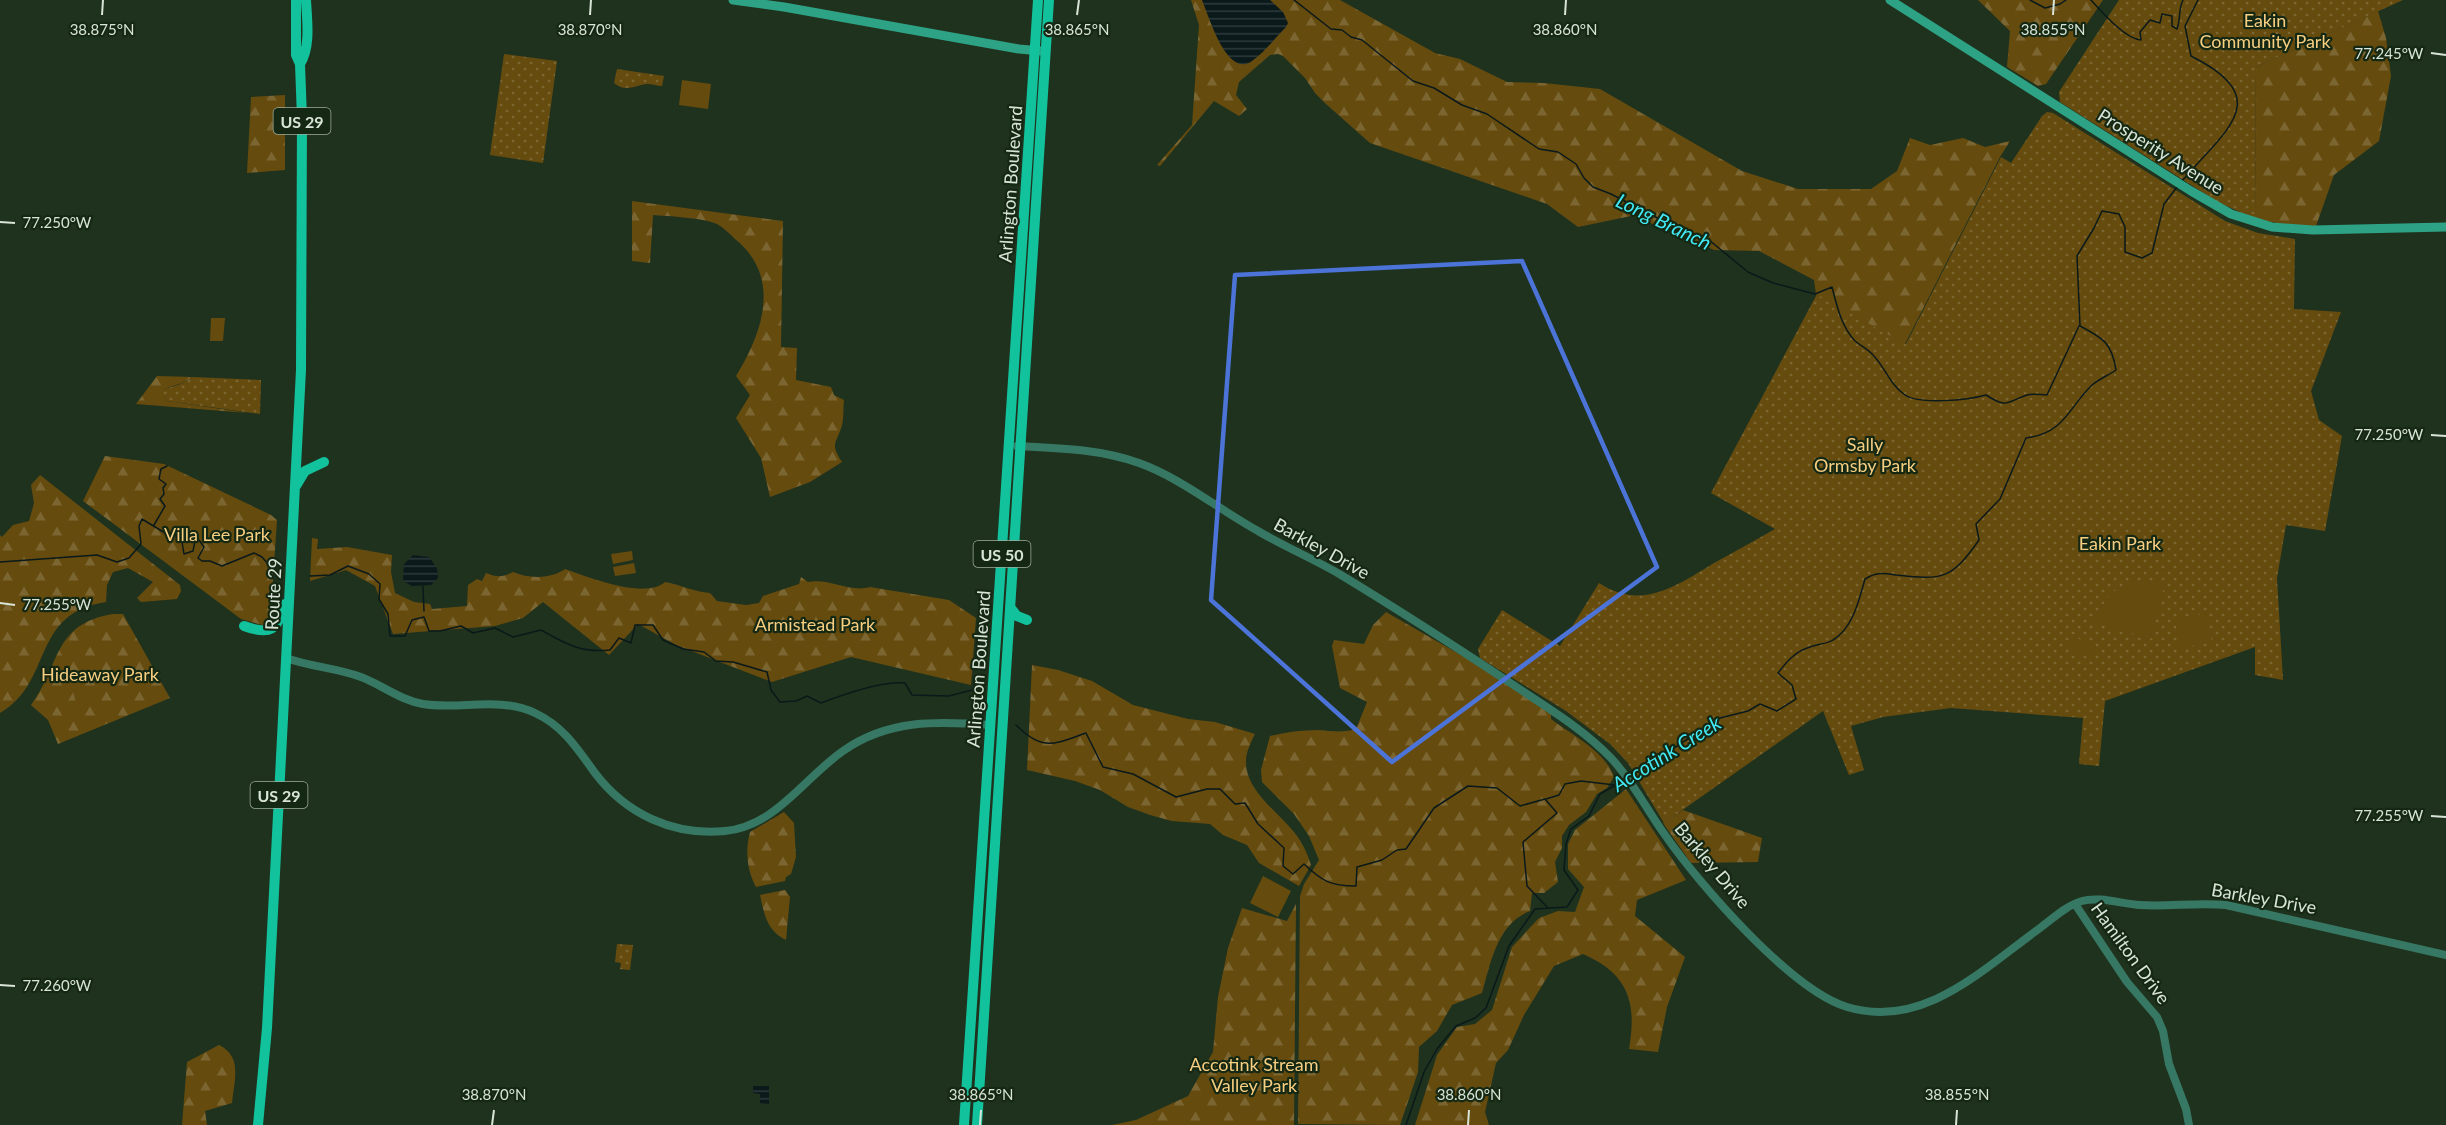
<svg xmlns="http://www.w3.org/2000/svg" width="2446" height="1125" viewBox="0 0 2446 1125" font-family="Lato,sans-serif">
<defs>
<pattern id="grass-dots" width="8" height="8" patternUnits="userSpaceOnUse" patternTransform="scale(1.5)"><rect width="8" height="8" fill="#664b0f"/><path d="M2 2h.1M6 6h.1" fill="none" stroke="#7b6531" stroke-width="1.8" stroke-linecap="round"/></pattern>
<pattern id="forest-firs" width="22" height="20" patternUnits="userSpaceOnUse" patternTransform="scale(1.5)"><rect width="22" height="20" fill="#664b0f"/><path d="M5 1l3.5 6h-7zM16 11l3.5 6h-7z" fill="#7b6531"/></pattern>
<pattern id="water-rules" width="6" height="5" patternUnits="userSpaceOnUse" patternTransform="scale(1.5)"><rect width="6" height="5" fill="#0a191a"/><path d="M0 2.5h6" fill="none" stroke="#2d3a3b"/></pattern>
</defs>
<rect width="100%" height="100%" fill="#1f321d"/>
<path fill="url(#grass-dots)" d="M 2119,0 L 2403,0 L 2256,67 L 2255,219 L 2218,202 L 2060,102 L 2059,92 Z
M 504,54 L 557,61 L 543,163 L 490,155 Z
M 617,69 L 664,76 L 662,86 C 658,86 652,84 647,84 C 635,85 626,93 614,83 Z
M 2047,112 L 2053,113 L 2225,221 L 2258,233 L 2295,239 L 2294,309 L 2341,312 L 2311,391 L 2319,420 L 2342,436 L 2325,531 L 2286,525 L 2277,578 L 2283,680 L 2255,675 L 2255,647 L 2105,701 L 2099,766 L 2079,764 L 2083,718 L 1951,708 L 1883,717 L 1851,726 L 1864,770 L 1849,775 L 1823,711 L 1664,823 L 1628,763 L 1610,744 L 1566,711 L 1480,658 L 1478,649 L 1502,610 L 1560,646 L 1599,583 C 1642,611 1676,586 1714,563 C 1735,552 1755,540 1775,529 L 1711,493 L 1817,294 L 1906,344 L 2001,157 L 2011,163 L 2042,116 Z
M 193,377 L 261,380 L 260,414 L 167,401 L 164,396 L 164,390 C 174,385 183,385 193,377 Z
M 617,944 L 633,945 L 630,970 L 620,969 L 621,963 L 615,962 Z"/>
<path fill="url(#forest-firs)" d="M 1191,0 L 1340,0 L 1435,53 L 1460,59 L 1507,82 L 1544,83 L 1600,89 L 1742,171 L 1798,189 L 1871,189 L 1897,171 L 1910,138 L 1930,145 L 1963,138 L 1985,147 L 2010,141 L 2000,157 L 1905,344 L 1816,294 L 1814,280 L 1759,251 L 1714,250 L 1670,230 L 1631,216 L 1578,227 L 1547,204 L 1370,143 L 1326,104 L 1315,93 L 1305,78 L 1283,56 L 1278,54 L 1270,55 L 1239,82 L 1236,95 L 1247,109 L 1239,116 L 1214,101 L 1160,166 L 1157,165 L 1192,125 L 1199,25 Z
M 1978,0 L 2103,0 L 2046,84 L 2038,86 L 2007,67 L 2010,31 Z
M 2378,11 L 2386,38 L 2391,76 L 2379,141 L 2334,175 L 2316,226 L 2294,226 L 2255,219 L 2256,67 Z
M 285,95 L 285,170 L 247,173 L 251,97 Z
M 632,201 L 783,221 L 781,347 L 797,348 L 796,380 L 831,387 L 834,395 L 844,400 C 843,408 844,418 842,425 C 837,444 829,442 842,462 L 810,482 L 770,497 L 761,458 L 736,418 L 750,395 L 736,376 C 763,332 782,277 735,239 C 730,234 724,228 717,224 C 705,218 668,216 653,215 L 650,263 L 632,261 Z
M 157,376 L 193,377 C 183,385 174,384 164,390 L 164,396 L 167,401 L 248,413 L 136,404 Z
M 105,456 L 164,464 L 271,515 L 277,520 L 270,623 L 262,625 L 241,619 L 83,501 Z
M 40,475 L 180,585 L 181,591 L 177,599 L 141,602 L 137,598 L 153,582 L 128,568 L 113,572 L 107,585 L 106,602 C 30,613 54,682 0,713 L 0,535 L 2,537 L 13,525 L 29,521 L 34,503 L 31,485 Z
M 312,538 L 318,539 L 317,549 L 347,547 L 392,555 L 391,572 L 395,593 L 414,602 L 430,604 L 432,609 L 467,606 L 468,585 L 477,579 L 482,581 L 486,573 C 496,577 502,578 513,572 C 529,579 551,579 565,569 C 588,577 645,600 665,582 C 681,585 694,592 710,593 L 717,601 L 746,605 L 759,603 L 763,596 L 799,584 L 801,577 L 808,582 C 830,578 849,593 870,587 L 949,600 L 976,618 L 971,685 L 851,657 L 772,682 L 676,645 L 638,624 L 609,655 L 543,602 L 523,618 L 495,626 L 393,634 L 375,586 L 346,570 L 310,581 Z
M 1386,612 L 1466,658 L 1551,714 L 1551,719 C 1572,735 1605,751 1614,777 L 1607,788 L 1597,794 L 1586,812 L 1569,825 L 1562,836 L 1562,848 L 1555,862 L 1558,882 L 1544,893 L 1532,893 L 1530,911 C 1497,924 1491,962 1482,993 L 1452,1005 L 1437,1031 L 1419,1047 L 1418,1072 L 1400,1125 L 1298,1124 L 1300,896 L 1304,884 L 1319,860 L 1309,836 L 1294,814 L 1262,782 L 1261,770 L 1270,736 C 1286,732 1302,730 1318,730 C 1332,731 1342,733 1356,729 L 1367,702 L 1340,688 L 1332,646 L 1334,640 L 1364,644 L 1373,625 Z
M 113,614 L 123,614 L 170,698 L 58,744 L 48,720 L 31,705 C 61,665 52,624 113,614 Z
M 1032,665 L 1058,670 L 1092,681 L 1133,705 L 1188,719 L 1215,722 L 1255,734 C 1251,742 1246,752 1246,761 C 1245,790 1278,812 1294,832 C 1302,842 1307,852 1311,865 L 1299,886 L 1259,863 L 1247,845 L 1223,835 L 1210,824 L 1172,821 L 1150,815 L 1128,807 L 1100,790 L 1075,781 L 1027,770 Z
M 1626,789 L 1686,880 L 1637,900 L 1635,916 L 1685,957 L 1667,1007 L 1658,1052 L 1629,1049 C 1637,1003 1629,974 1583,954 L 1554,966 L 1524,1015 L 1508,1050 L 1496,1063 L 1485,1112 L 1489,1125 L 1415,1125 L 1437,1055 L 1457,1027 L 1475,1024 L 1492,1010 L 1512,947 L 1539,918 L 1558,911 L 1575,912 L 1584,887 L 1568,869 L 1568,844 L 1575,830 Z
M 1683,810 L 1762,838 L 1758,862 L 1691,863 L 1663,823 Z
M 784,812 L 794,823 L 796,857 L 791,874 L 786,877 L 785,881 L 756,887 C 747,871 745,850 750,832 Z
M 785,890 L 790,897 L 786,940 C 767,931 764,914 760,895 Z
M 1296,904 L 1294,1125 L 1112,1125 L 1136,1120 L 1188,1096 L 1213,1052 L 1218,997 L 1228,948 L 1242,908 L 1287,921 Z
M 219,1045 C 243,1057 234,1080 232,1103 L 205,1111 L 207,1125 L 182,1125 L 187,1062 Z"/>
<path fill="#664b0f" d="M 682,80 L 711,84 L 708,109 L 679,105 Z
M 211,318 L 225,318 L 223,341 L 210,341 Z
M 632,551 L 633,560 L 613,564 L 611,554 Z
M 634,563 L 636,573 L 615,576 L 613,567 Z
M 2130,582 L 2165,583 L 2151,639 L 2092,621 L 2111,593 Z
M 2206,613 L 2212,642 L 2180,648 L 2175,619 Z
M 2075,637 L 2095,646 L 2090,658 L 2069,650 Z
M 80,683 L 85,699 L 76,702 L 71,686 Z
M 1263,876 L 1291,891 L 1278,917 L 1250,903 Z"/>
<path fill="url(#water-rules)" d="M 1202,0 L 1270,0 L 1283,12 L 1288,23 L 1286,27 C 1275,38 1265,52 1252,61 C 1227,79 1209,17 1202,0 Z
M 413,555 L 429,557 L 437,568 L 438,578 L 431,585 L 412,586 L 403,581 L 404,564 Z
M 753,1086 L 769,1086 L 769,1104 L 760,1103 L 760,1094 L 753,1093 Z"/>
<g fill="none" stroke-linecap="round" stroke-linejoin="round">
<path stroke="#0a191a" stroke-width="1.5" d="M 1294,0 L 1331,29 L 1342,30 L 1351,37 L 1362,40 L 1413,81 L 1434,88 L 1462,105 L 1487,114 L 1539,149 L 1558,152 L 1576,164 L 1584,178 L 1593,187 L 1611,194 L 1673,226 L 1709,240 L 1748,272 L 1773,283 L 1815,294 L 1832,287 C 1837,306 1841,326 1855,341 C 1861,346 1868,349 1873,355 C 1885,367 1890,385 1905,395 C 1920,405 1968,400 1986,395 C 2008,409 2006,402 2027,395 C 2033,393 2041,395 2047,395 L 2079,326
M 2030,0 L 2045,8 L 2060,4 L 2066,0
M 2091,0 C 2102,12 2125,39 2141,40 L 2140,32 L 2150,20 L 2160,23 L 2162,14 L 2172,16 L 2172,26 L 2177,29 C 2181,18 2178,10 2183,0
M 2182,181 C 2225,130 2277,99 2191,56 L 2185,26 L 2198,0
M 154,525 L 165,506 L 160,499 L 164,494 L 163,488 L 166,484 L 159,479 L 161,469 L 167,466
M 0,562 L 97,555 L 117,562 L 129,558 L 141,544 L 139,526 L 142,519 L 165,533 L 181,536 L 184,554 L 193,551 L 195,541 L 199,540 L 204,547 L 198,558 L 202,561 L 210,561 L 222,566 L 254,553 L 262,557 L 270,566
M 310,576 L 330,575 L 348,566 L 369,574 L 380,584 L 379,599 L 388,614 L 390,636 L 405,636 L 412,620 L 424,617 L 429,631 L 440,631 L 461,626 L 473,633 L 495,628 L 513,637 L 541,630 C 566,644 581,653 610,650 L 619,638 L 631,643 L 635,625 L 653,625 L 663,640 L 683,649 L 704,652 L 716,661 L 733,662 L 767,672 L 771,690 L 780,702 L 796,701 L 807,696 L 821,703 C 842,695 883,681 905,683 L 912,695 L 949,696 L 972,690
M 423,586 L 424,611
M 1016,725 C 1043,752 1054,744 1086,733 L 1103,767 L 1133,774 L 1176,797 L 1207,789 L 1220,789 L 1235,804 L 1245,803 L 1258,824 L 1284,848 L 1283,866 L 1293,874 L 1304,864 C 1322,881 1330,886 1356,886 L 1357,867 L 1382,860 L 1397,850 L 1406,849 L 1434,808 L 1468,786 L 1497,788 L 1520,806 L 1545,799 L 1557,813 L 1523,842 L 1527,886 L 1547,907
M 1631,776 L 1720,718 L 1748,711 L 1760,704 L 1777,711 L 1796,699 L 1792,685 L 1778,673 C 1787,661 1796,651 1810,647 C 1817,644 1827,644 1833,640 C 1853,628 1859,600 1865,579 C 1876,572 1882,573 1896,575 C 1943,580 1951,580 1979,540 L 1976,524 L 2000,499 L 2026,438 C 2065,433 2068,408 2092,385 C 2099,379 2109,375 2116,370 C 2112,343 2103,338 2080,326 L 2077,256 L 2094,228 L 2102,211 L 2119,214 L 2125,227 L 2125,252 L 2142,258 L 2152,253 L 2164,204 L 2177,187
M 1546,799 L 1559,795 L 1565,784 L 1581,781 L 1615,785
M 1406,1125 L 1424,1072 L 1437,1049 L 1456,1026 L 1475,1018 L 1486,1008 L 1509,946 L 1535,909 L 1567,907 L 1578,890 L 1564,870 L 1566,844 L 1571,829 L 1589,816 L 1600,794 L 1624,780"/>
<path stroke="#377865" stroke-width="8" d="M 1017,446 C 1058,448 1100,449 1139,463 C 1181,478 1218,509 1258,531 C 1285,547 1314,559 1341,575 C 1399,610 1456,647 1512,684 C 1546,707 1582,728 1611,758 C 1632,780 1647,810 1665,835 C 1699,884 1791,990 1847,1007 C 1923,1030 1983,969 2040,928 C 2052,919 2067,905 2082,901 C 2099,896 2122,904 2140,905 C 2169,907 2197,902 2226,905 L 2446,955
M 286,658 C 311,667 337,668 361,677 C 382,685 400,700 423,704 C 460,710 499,696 535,713 C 563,726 577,748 595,773 C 626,814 673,836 725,831 C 776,826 804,778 843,751 C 888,719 938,721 991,725
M 2075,904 L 2127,982 L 2157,1017 L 2163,1031 L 2169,1064 L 2186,1109 L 2189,1125"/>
<path stroke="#2da285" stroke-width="9" d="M 733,0 L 784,7 L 1019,49 L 1041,51
M 1890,0 L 2191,191 L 2231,214 L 2272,227 L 2313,230 L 2446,227"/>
<path stroke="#11c29d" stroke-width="10" d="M 300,64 C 311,47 307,20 306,0
M 296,486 L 305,471 L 324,462
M 1010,607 L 1017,616 L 1027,620
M 244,626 C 271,636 277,630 285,604
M 258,1125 L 267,1028 L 301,370 L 302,118 L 300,64 L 296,55 L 296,0
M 964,1125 L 1038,0
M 977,1125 L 1049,0"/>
</g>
<path fill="none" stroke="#4c74d8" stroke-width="4.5" stroke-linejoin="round" d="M 1522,261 L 1657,567 L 1392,762 L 1211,600 L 1235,275 Z"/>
<path fill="none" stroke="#d8e4d7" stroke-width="2" d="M 102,15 L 103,0M 590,15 L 591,0M 1077,15 L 1079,0M 1565,15 L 1566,0M 2053,15 L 2054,0M 2431,53 L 2446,55M 0,222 L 15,223M 2431,435 L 2446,436M 0,603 L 15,605M 2431,816 L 2446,817M 0,985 L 15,986M 492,1125 L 494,1110M 980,1125 L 981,1110M 1468,1125 L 1469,1110M 1956,1125 L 1957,1110"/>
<g text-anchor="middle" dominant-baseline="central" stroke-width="4.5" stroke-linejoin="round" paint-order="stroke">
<g fill="#152813" stroke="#9eac9c" stroke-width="1.5">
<rect x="273.5" y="108" width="57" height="26" rx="4.5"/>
<rect x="973.5" y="541" width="57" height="26" rx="4.5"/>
<rect x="250.5" y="782" width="57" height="26" rx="4.5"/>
</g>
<g font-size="16" font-weight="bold" fill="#d8e4d7">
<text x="302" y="121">US 29</text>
<text x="1002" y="554">US 50</text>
<text x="279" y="795">US 29</text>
</g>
<g font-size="18" fill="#f8ce81" stroke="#152813">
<text x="2265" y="20">Eakin<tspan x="2265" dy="21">Community Park</tspan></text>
<text x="1865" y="444">Sally<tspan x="1865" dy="21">Ormsby Park</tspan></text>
<text x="217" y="534">Villa Lee Park</text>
<text x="2120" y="543">Eakin Park</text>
<text x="815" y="624">Armistead Park</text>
<text x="100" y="674">Hideaway Park</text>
<text x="1254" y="1064">Accotink Stream<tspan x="1254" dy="21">Valley Park</tspan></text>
</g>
<g font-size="18" fill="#d8e4d7" stroke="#152813">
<text transform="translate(2161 151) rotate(32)">Prosperity Avenue</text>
<text transform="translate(1010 184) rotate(-86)">Arlington Boulevard</text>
<text transform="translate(1322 548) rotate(29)">Barkley Drive</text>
<text transform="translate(273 594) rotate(-87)">Route 29</text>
<text transform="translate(978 669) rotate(-86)">Arlington Boulevard</text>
<text transform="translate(1713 865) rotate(50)">Barkley Drive</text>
<text transform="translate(2264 898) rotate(10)">Barkley Drive</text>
<text transform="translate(2131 953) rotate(54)">Hamilton Drive</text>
</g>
<g font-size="20" font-style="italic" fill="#41eaf6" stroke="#152813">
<text transform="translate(1664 221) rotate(26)">Long Branch</text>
<text transform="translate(1666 753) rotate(-32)">Accotink Creek</text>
</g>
</g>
<g font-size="15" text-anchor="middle" fill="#d8e4d7" stroke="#152813" stroke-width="4.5" stroke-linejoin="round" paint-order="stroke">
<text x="102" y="35">38.875°N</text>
<text x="590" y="35">38.870°N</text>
<text x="1077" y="35">38.865°N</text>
<text x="1565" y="35">38.860°N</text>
<text x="2053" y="35">38.855°N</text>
<text x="2389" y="59">77.245°W</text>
<text x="57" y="228">77.250°W</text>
<text x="2389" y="440">77.250°W</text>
<text x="57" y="610">77.255°W</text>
<text x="2389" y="821">77.255°W</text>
<text x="57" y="991">77.260°W</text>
<text x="494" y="1100">38.870°N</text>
<text x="981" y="1100">38.865°N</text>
<text x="1469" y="1100">38.860°N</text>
<text x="1957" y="1100">38.855°N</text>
</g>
</svg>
